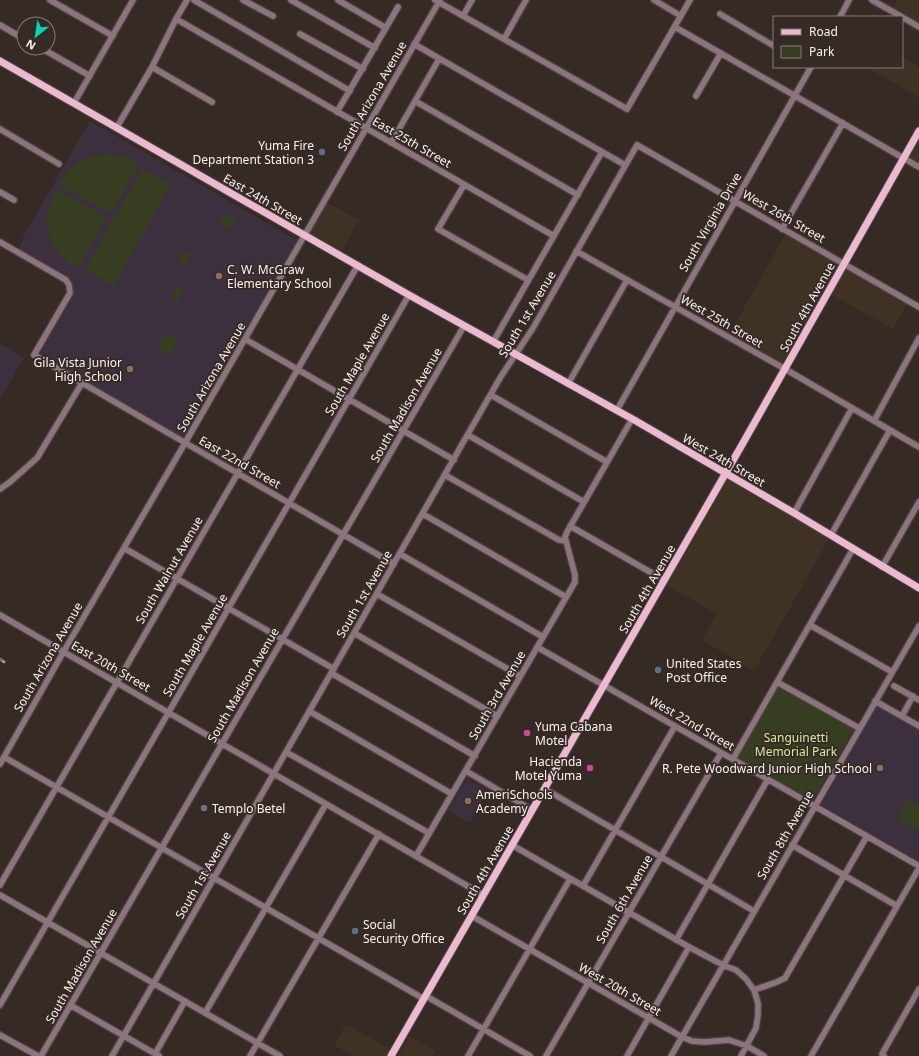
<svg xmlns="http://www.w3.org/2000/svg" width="919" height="1056" viewBox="0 0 919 1056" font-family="'Noto Sans',sans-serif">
<rect width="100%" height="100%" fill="#362a25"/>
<path fill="#3f3224" d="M 898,0 L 919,0 L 919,27 L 892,11 Z
M 902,57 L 919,67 L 919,97 L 866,67 L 902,67 Z
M 919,131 L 919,167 L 904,159 Z
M 324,201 L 359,220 L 339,255 L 304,235 Z
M 787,231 L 908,301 L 893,329 L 828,293 L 787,366 L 730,333 Z
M 726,473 L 831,535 L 754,671 L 702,640 L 717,614 L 663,583 Z
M 346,1024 L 394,1051 L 391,1056 L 353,1056 L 334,1045 Z
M 410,1036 L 435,1051 L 432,1056 L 398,1056 Z"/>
<path fill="#3c303e" d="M 90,121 L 300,242 L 185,443 L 34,355 L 70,293 L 69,285 L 19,253 L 23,237 Z
M 0,344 L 24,358 L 0,399 Z
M 877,706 L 919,731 L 919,862 L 821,805 Z
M 467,779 L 488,791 L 470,823 L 448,810 Z"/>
<path fill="#373d20" d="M 104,154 L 124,156 L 139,165 L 112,212 L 110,213 L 59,185 C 72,165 81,158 104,154 Z
M 142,169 L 171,185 L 114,286 L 85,270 Z
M 58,189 L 106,217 L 106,219 L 78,268 C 73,265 67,262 63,258 C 49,245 43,223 49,205 C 51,199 55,194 58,189 Z
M 225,214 L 237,220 L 231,231 L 219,224 Z
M 184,250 L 192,255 L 186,265 L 178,261 Z
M 177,287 L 184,291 L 177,302 L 170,298 Z
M 166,333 L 179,340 L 170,356 L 157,348 Z
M 779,686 L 854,729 L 813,801 L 738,758 Z
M 908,800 L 919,806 L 919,831 L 897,819 Z"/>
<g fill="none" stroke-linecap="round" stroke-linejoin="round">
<g stroke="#514641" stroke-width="8">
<path id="minor" d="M 50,0 L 113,36
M 194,0 L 350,91
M 243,0 L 273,16
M 291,0 L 375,48
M 338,0 L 386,28
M 435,0 L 627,109 L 690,0
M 654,0 L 681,16
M 872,0 L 902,17
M 720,14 L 774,46
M 463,16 L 472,0
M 840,17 L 849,0
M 902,17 L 919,27
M 176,19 L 554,236
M 0,25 L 24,39
M 675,27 L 919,167
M 300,34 L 363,69
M 504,39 L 526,0
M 414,44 L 625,165
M 41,48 L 90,76
M 152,67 L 212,102
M 696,96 L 721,53
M 415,101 L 578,195
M 74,103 L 133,0
M 337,112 L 398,7
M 117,127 L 152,67 L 176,19 L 187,0
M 0,129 L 59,164
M 391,143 L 439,59
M 464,185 L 438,229 L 528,280
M 0,192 L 14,200
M 782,229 L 843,123
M 0,242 L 66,280 L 69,285 L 70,293 L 34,355 L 394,564
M 576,251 L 785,369 L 919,447
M 245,339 L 454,460
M 493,342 L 602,152
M 568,384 L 627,280
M 491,395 L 607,462
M 617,410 L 811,67
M 874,421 L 919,338
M 468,435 L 584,502
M 445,475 L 559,540 L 566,541
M 0,489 L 10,482 L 37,458 L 82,383
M 794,513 L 852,408
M 423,514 L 566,597
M 570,526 L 664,580
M 831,535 L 890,430
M 124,548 L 334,669
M 400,554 L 543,637
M 882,567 L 919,502
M 377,594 L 520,676
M 0,615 L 483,895
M 810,625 L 892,672
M 354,633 L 497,716
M 537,647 L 919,866
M 331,673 L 475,756
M 777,682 L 859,728
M 894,686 L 919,700
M 875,701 L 919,726
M 309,711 L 452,794
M 902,716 L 913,696
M 286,752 L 429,833
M 4,757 L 424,999
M 733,759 L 853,549
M 0,764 L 64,651 L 185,443 L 440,0
M 466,771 L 532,810
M 545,789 L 754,911
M 512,845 L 689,947 L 723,965 L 736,970 L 746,979 L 754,990 L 758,1003 L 758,1015 L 756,1028 L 741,1056
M 792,845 L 897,906
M 416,856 L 575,582 L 575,575 L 566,541 L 565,537 L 567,532 L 632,419
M 0,885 L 358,265
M 583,886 L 675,726
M 0,895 L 280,1056
M 472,916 L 682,1037 L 692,1041 L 704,1042 L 729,1040 L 747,1046 L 764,1056
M 676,940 L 768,779
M 754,990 L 777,982 L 785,978 L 867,836
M 426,996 L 530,1056
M 0,1005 L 409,295
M 70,1005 L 159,1056
M 205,1013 L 326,804
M 0,1035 L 38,1056
M 155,1054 L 185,1001
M 41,1056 L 464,326
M 112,1056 L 500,378 L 533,328 L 637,145 L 919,307
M 250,1056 L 379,834
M 468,1056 L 570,879
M 546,1056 L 721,753
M 627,1056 L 689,947
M 671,1056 L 919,626
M 811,1056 L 919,868
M 884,1056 L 882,1054 L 919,989"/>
</g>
<g stroke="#514641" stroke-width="9">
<path id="major" d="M 0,61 L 409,295 L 636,421 L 794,513 L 919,588
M 391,1056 L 743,443 L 919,131"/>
</g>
<use href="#minor" stroke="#8c747e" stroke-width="5.5"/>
<use href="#major" stroke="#ecbad0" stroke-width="7"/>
<g stroke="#aea5a1" stroke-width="2.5">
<path id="rail" d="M 0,659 L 4,662"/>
</g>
<use href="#rail" stroke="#362a25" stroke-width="1" stroke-dasharray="3" stroke-linecap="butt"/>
</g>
<g fill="#5c6f8a" stroke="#362a25" stroke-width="1.5">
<circle cx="322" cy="152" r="4"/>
<circle cx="658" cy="670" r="4"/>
<circle cx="355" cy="931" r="4"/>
</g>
<g fill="#8d6e63" stroke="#362a25" stroke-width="1.5">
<circle cx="219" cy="276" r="4"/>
<circle cx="130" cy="369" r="4"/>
<circle cx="880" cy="768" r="4"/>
<circle cx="468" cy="801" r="4"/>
</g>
<g fill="#d1479c" stroke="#362a25" stroke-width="1.5">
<circle cx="527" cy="733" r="4"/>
<circle cx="590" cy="768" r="4"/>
</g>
<circle fill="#6b7280" stroke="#362a25" stroke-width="1.5" cx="204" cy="808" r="4"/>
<g text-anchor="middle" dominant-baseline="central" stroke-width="3.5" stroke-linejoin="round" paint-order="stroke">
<g font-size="12" fill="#faf2ef" stroke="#362a25">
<text transform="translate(372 96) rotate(-60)">South Arizona Avenue</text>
<text transform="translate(412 142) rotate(30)">East 25th Street</text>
<text transform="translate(263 199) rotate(30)">East 24th Street</text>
<text transform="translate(784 216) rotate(30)">West 26th Street</text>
<text transform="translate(710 222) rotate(-60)">South Virginia Drive</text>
<text transform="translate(807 307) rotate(-61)">South 4th Avenue</text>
<text transform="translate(527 314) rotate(-59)">South 1st Avenue</text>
<text transform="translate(722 321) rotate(30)">West 25th Street</text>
<text transform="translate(357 364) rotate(-60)">South Maple Avenue</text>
<text transform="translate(211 377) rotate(-60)">South Arizona Avenue</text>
<text transform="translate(406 405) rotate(-60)">South Madison Avenue</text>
<text transform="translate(724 460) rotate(30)">West 24th Street</text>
<text transform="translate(240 462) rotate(30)">East 22nd Street</text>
<text transform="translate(169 570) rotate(-60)">South Walnut Avenue</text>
<text transform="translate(647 589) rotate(-60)">South 4th Avenue</text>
<text transform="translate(364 594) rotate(-60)">South 1st Avenue</text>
<text transform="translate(195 645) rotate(-60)">South Maple Avenue</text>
<text transform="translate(48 657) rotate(-60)">South Arizona Avenue</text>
<text transform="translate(111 666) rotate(30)">East 20th Street</text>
<text transform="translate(243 685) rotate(-60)">South Madison Avenue</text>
<text transform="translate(497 695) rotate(-60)">South 3rd Avenue</text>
<text transform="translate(692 723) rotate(30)">West 22nd Street</text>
<text transform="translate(785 835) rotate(-60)">South 8th Avenue</text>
<text transform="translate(485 870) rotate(-60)">South 4th Avenue</text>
<text transform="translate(203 875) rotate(-60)">South 1st Avenue</text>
<text transform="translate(624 899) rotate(-60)">South 6th Avenue</text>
<text transform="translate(81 966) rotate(-60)">South Madison Avenue</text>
<text transform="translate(620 989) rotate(30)">West 20th Street</text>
</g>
<g font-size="12" fill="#faf2ef" stroke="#362a25" text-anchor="start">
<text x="314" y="145" text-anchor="end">Yuma Fire<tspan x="314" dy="14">Department Station 3</tspan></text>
<text x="227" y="269">C. W. McGraw<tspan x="227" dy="14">Elementary School</tspan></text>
<text x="122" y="362" text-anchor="end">Gila Vista Junior<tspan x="122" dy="14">High School</tspan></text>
<text x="666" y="663">United States<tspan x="666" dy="14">Post Office</tspan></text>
<text x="535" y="726">Yuma Cabana<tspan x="535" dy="14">Motel</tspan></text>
<text x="582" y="761" text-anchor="end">Hacienda<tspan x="582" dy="14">Motel Yuma</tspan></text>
<text x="872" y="768" text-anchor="end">R. Pete Woodward Junior High School</text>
<text x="476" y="794">AmeriSchools<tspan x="476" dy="14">Academy</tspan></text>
<text x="212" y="808">Templo Betel</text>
<text x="363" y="924">Social<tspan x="363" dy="14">Security Office</tspan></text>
</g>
<g font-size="12" fill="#d7ea99" stroke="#362a25">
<text x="796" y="737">Sanguinetti<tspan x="796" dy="14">Memorial Park</tspan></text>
</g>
</g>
<rect x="773" y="16" width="130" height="52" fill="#362a25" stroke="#847a76"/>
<rect x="781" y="29" width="20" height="6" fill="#ecbad0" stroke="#847a76"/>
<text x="809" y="36" font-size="12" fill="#faf2ef">Road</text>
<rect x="781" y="46" width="20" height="12" fill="#373d20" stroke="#847a76"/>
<text x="809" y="56" font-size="12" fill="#faf2ef">Park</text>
<g transform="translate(36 36) rotate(210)"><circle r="19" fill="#362a25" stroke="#847a76"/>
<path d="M0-3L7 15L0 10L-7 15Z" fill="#05d5b6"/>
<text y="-6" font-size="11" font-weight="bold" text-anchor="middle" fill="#faf2ef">N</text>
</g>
</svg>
